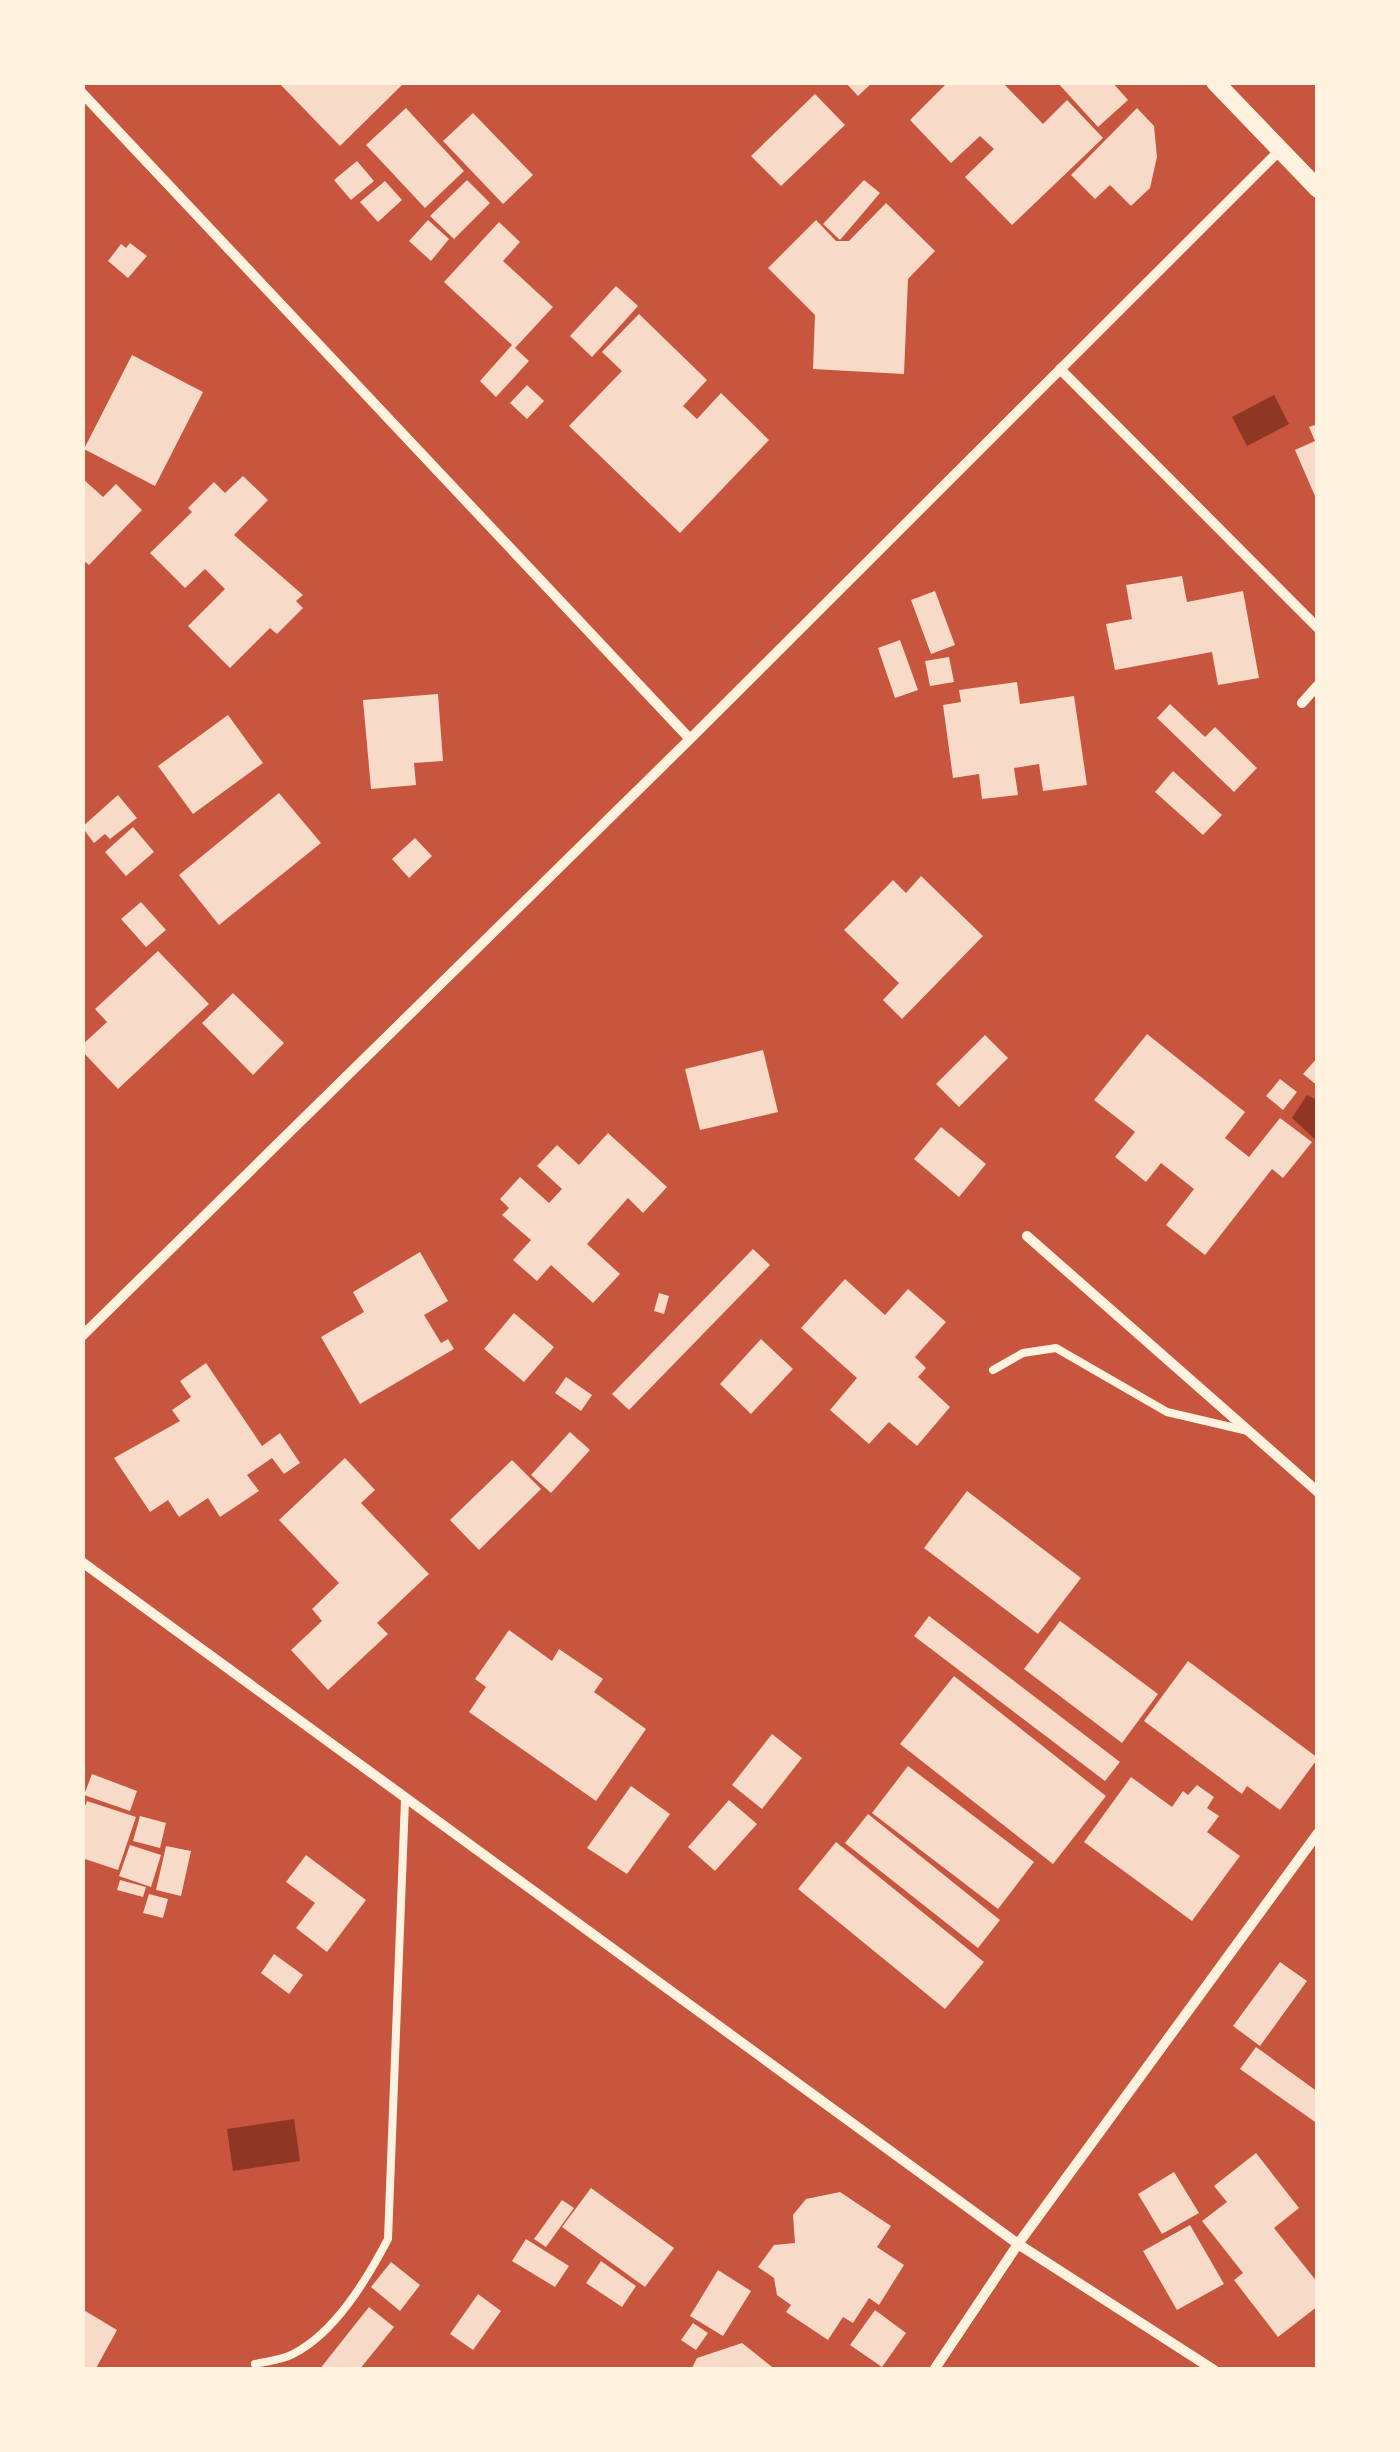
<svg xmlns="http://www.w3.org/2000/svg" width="1400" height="2452" viewBox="0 0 1400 2452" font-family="'Fira Sans Condensed',sans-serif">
<rect width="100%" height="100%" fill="#c8553d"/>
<path fill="#8f3625" d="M 1274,395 L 1289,424 L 1247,446 L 1232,417 Z
M 1307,1095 L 1317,1100 L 1317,1141 L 1292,1118 Z
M 294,2119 L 300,2161 L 233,2171 L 227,2129 Z"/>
<path fill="#f7dbc8" d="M 278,82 L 405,82 L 340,146 Z
M 845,82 L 873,82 L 858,96 Z
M 948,82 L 1002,82 L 1043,124 L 1067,100 L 1103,138 L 1012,225 L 965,177 L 994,149 L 980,136 L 951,163 L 910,120 Z
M 1057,82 L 1112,82 L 1128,100 L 1098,127 Z
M 815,94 L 845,125 L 781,186 L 751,156 Z
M 406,108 L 464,171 L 425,208 L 366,145 Z
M 1137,108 L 1154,126 L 1157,157 L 1150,188 L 1131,206 L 1110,185 L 1095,199 L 1071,175 Z
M 473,113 L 533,175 L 503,204 L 443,141 Z
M 357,161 L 374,181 L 351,200 L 334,180 Z
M 467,180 L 490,203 L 454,239 L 430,216 Z
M 864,180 L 880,193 L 840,240 L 823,224 Z
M 385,181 L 402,200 L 378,222 L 360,202 Z
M 886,203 L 935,251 L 908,279 L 904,374 L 813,369 L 815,315 L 768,268 L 816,220 L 836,241 L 849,241 Z
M 428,220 L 449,239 L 431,261 L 409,241 Z
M 499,222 L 520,242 L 503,261 L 553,307 L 515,348 L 529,361 L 496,397 L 480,381 L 512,345 L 444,282 Z
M 130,243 L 147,256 L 128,278 L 108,261 L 121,244 L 126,248 Z
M 616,286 L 638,306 L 592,357 L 570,336 Z
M 639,314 L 707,380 L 683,406 L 697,419 L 721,393 L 769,440 L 680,533 L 569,426 L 622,371 L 602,352 Z
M 132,355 L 203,392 L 155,486 L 84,449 Z
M 527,385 L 544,401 L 527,419 L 510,403 Z
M 1318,424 L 1318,503 L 1295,450 L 1315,441 L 1309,427 Z
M 243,476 L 268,500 L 234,535 L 303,595 L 296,601 L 303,608 L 277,634 L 270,628 L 230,668 L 188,626 L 225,589 L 205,569 L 185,588 L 150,553 L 192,512 L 188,508 L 214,482 L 225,493 Z
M 82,478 L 103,497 L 116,484 L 142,510 L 89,565 L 82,559 Z
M 1182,576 L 1187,602 L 1243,591 L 1259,678 L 1218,685 L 1212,652 L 1115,670 L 1106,624 L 1132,619 L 1126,585 Z
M 935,591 L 955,645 L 931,654 L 911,600 Z
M 900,640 L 918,690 L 895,698 L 878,648 Z
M 949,657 L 954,682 L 930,686 L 925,661 Z
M 1017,682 L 1020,704 L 1074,696 L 1087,785 L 1043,791 L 1039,764 L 1014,768 L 1018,795 L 982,799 L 979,774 L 953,778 L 943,705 L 961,702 L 959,690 Z
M 438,694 L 443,761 L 414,763 L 416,785 L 371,789 L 363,700 Z
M 1170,704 L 1205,737 L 1215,727 L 1257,768 L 1234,792 L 1157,718 Z
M 228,715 L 263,763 L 193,814 L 158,766 Z
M 1173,771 L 1222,815 L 1203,835 L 1155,792 Z
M 279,793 L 321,843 L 219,925 L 179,875 Z
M 118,795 L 137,818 L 110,839 L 105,834 L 94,843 L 82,827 Z
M 133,827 L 154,852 L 126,876 L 105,852 Z
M 415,838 L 432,856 L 409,878 L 392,859 Z
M 921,876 L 983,936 L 902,1019 L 883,1000 L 899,983 L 844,930 L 893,880 L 906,893 Z
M 141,902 L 166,930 L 146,947 L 121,919 Z
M 158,951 L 209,1004 L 118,1089 L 82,1051 L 82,1045 L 107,1022 L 95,1009 Z
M 233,993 L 284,1043 L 253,1075 L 202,1023 Z
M 1147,1034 L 1245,1112 L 1225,1138 L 1249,1157 L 1280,1118 L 1312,1142 L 1283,1178 L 1272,1169 L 1205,1255 L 1166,1225 L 1194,1189 L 1161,1163 L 1146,1182 L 1115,1157 L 1135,1132 L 1094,1100 Z
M 985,1035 L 1008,1058 L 959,1107 L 936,1084 Z
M 763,1050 L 778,1112 L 700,1130 L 685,1069 Z
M 1318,1057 L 1318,1086 L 1303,1074 Z
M 1280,1079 L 1297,1092 L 1283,1110 L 1266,1096 Z
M 941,1127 L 986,1164 L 959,1197 L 914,1159 Z
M 608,1133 L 667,1187 L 643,1213 L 628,1198 L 587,1244 L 620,1274 L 593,1303 L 551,1265 L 537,1281 L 513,1260 L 531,1240 L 502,1215 L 509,1208 L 500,1199 L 520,1177 L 549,1203 L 562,1189 L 537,1166 L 557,1145 L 579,1165 Z
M 753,1249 L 770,1265 L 629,1410 L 612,1394 Z
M 420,1252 L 448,1301 L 424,1315 L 441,1343 L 448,1339 L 454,1349 L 360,1404 L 321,1337 L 364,1312 L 353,1292 Z
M 845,1279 L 885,1315 L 908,1289 L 946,1322 L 915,1357 L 926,1368 L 918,1377 L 950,1407 L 917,1446 L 889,1422 L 869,1444 L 830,1410 L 857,1378 L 801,1328 Z
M 659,1293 L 669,1296 L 664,1314 L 654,1311 Z
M 514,1313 L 554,1347 L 524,1382 L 484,1349 Z
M 761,1339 L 793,1369 L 751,1414 L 720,1384 Z
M 206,1363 L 262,1446 L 280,1433 L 300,1463 L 284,1474 L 272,1458 L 247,1475 L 259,1491 L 220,1517 L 208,1498 L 179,1517 L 168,1500 L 150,1512 L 114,1458 L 180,1421 L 172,1410 L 191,1397 L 180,1381 Z
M 566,1377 L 592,1395 L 581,1411 L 555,1393 Z
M 570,1432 L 590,1450 L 551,1493 L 531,1475 Z
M 345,1458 L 375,1490 L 361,1503 L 429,1574 L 377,1623 L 388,1634 L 328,1690 L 291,1650 L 322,1621 L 312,1609 L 339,1583 L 279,1520 Z
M 512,1460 L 541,1489 L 479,1550 L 450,1520 Z
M 967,1491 L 1081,1578 L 1038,1634 L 924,1548 Z
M 929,1616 L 1120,1762 L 1105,1781 L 914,1636 Z
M 1060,1621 L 1158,1694 L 1122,1743 L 1024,1669 Z
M 509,1630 L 552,1661 L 559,1649 L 603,1679 L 594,1692 L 646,1729 L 596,1801 L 469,1712 L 486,1687 L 475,1679 Z
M 1188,1661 L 1318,1758 L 1280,1810 L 1247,1786 L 1242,1794 L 1144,1721 Z
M 954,1676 L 1106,1796 L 1053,1864 L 900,1744 Z
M 772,1734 L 802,1758 L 762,1809 L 732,1785 Z
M 908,1766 L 1034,1862 L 998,1909 L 872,1813 Z
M 92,1774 L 137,1791 L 130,1811 L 84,1795 Z
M 1131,1777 L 1172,1807 L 1183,1791 L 1188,1795 L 1197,1785 L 1214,1797 L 1207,1808 L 1219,1816 L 1207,1832 L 1240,1856 L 1192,1921 L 1084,1842 Z
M 631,1786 L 670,1814 L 627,1874 L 587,1848 Z
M 729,1800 L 757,1824 L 715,1871 L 688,1847 Z
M 87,1801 L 136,1817 L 118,1870 L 82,1858 L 82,1814 Z
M 868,1814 L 1000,1920 L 978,1948 L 845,1843 Z
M 140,1816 L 166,1823 L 160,1848 L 133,1841 Z
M 836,1842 L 984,1962 L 945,2009 L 798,1889 Z
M 130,1845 L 161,1855 L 151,1887 L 119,1876 Z
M 166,1846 L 191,1851 L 181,1896 L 156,1890 Z
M 306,1855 L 366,1900 L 327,1952 L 296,1928 L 315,1903 L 286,1882 Z
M 120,1880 L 146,1887 L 143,1897 L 117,1890 Z
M 149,1894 L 168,1899 L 163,1918 L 143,1913 Z
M 274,1954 L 303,1975 L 289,1994 L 261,1973 Z
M 1280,1962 L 1307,1981 L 1260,2046 L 1233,2026 Z
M 1256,2047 L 1318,2092 L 1318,2124 L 1240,2069 Z
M 1256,2153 L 1299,2208 L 1274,2228 L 1318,2283 L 1318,2306 L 1278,2337 L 1234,2280 L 1243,2273 L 1202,2221 L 1227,2202 L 1214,2186 Z
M 1174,2172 L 1199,2213 L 1162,2234 L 1138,2194 Z
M 591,2188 L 674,2248 L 645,2287 L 562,2227 Z
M 840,2192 L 891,2226 L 877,2247 L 904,2265 L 879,2305 L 869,2298 L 853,2323 L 843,2317 L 828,2340 L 786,2312 L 791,2305 L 777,2295 L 774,2278 L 758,2267 L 774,2245 L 795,2243 L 793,2215 L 806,2199 Z
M 562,2200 L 574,2208 L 546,2247 L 534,2239 Z
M 1190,2225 L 1224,2284 L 1177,2310 L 1143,2251 Z
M 526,2239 L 569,2266 L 555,2287 L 512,2261 Z
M 601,2261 L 636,2286 L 622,2307 L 586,2283 Z
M 391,2262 L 420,2285 L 400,2311 L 371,2287 Z
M 718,2270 L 751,2291 L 723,2336 L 690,2316 Z
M 478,2294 L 501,2311 L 473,2350 L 450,2334 Z
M 369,2307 L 394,2327 L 359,2370 L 319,2370 Z
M 82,2309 L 117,2330 L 95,2370 L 82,2370 Z
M 875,2310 L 906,2333 L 882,2367 L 850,2345 Z
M 693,2323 L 708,2333 L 696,2350 L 681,2340 Z
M 742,2343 L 776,2370 L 691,2370 L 697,2358 Z"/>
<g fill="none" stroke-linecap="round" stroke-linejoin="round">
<path stroke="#fff3e0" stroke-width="8" d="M 993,1370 L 1023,1353 L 1056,1348 L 1167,1412 L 1248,1431
M 255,2364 C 267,2361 282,2360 293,2354 C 335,2333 367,2279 388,2239 L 405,1800"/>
<path stroke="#fff3e0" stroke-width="10" d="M 82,93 L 690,739
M 1060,369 L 1318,628
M 1302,703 L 1318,685
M 1027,1236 L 1318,1492
M 82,1336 L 690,739 L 1280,150
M 82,1562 L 1018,2244 L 1214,2370
M 934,2370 L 1018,2244 L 1318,1833"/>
<path stroke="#fff3e0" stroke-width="18" d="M 1215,82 L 1318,189"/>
</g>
<rect width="1400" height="2452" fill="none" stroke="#fff3e0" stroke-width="170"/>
</svg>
